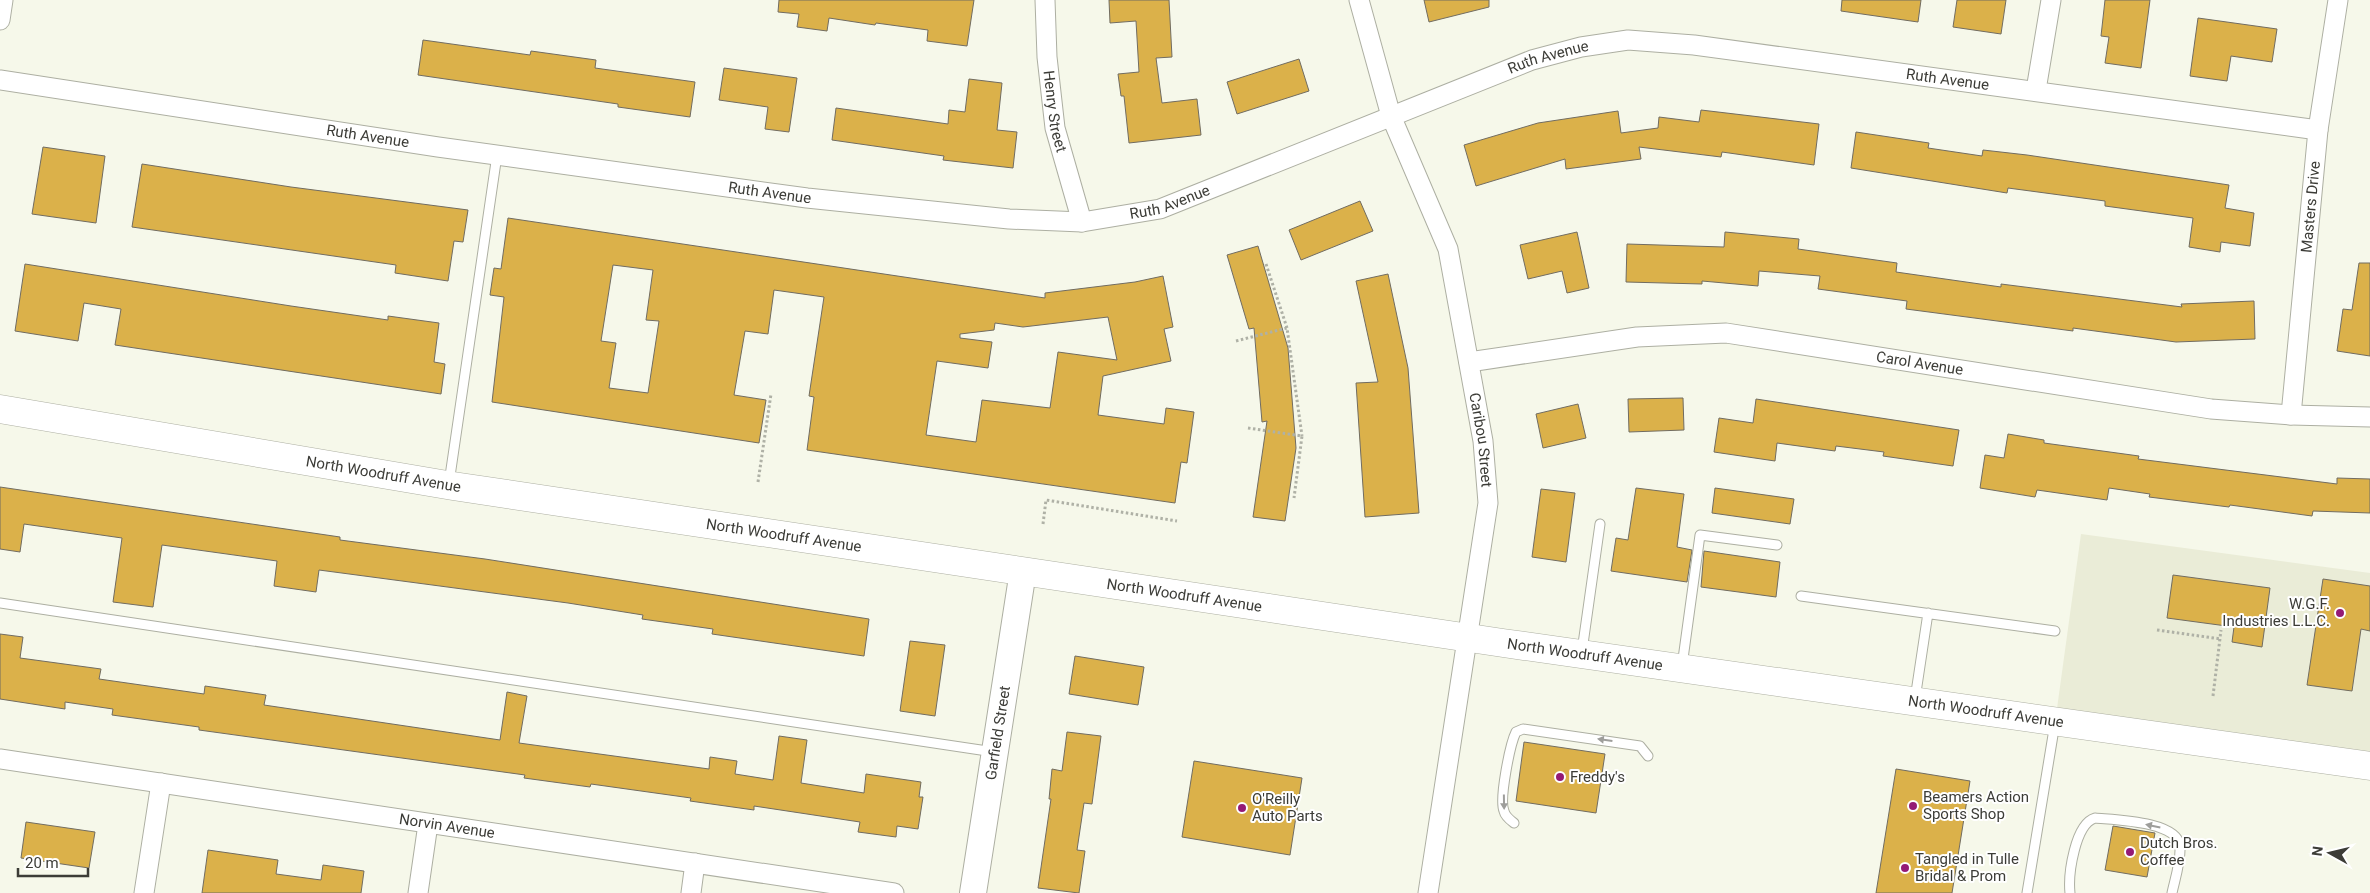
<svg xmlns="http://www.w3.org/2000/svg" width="2370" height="893" viewBox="0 0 2370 893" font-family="Roboto,sans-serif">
<rect width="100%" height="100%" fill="#f6f8ea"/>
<path fill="#eaecd7" d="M 2081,534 L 2370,573 L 2370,766 L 2055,723 Z"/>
<path fill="#dbb14a" stroke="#716c61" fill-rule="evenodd" d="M 779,0 L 974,0 L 967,46 L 927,41 L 928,30 L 876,23 L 875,25 L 829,18 L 827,31 L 797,27 L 799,14 L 778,12 Z
M 1109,0 L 1169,0 L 1172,57 L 1156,58 L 1162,103 L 1197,99 L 1201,135 L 1129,143 L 1124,96 L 1121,96 L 1118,74 L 1139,72 L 1136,21 L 1110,23 Z
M 1424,0 L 1489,0 L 1489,7 L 1429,22 Z
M 1842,0 L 1921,0 L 1918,22 L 1841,11 Z
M 1957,0 L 2006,0 L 2001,34 L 1953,27 Z
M 2105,0 L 2150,0 L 2141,68 L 2105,63 L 2109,37 L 2101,36 Z
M 2198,18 L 2277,29 L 2272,62 L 2231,56 L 2227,81 L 2190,76 Z
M 423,40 L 530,55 L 531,51 L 596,60 L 595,68 L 695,82 L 690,117 L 618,107 L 618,104 L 418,75 Z
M 1299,59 L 1309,91 L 1237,114 L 1227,82 Z
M 724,68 L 797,78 L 789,132 L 765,129 L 768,107 L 719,100 Z
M 969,79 L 1002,83 L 997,130 L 1017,132 L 1013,168 L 943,160 L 944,156 L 832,140 L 836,108 L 948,124 L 949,110 L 965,112 Z
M 1701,110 L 1819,124 L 1814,165 L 1722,152 L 1721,157 L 1639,147 L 1641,159 L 1566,169 L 1565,159 L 1476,186 L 1464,145 L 1538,123 L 1618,111 L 1621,133 L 1658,128 L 1659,117 L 1699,122 Z
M 1856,132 L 1929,143 L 1928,148 L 1982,156 L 1983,150 L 2027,155 L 2229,185 L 2225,208 L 2254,213 L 2250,246 L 2221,242 L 2220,252 L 2189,247 L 2193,218 L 2105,206 L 2105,201 L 2008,188 L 2007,193 L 1851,168 Z
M 43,147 L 105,156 L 96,223 L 32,214 Z
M 142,164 L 291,187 L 468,210 L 463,242 L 454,241 L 448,281 L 395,273 L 396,265 L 132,227 Z
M 1360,201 L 1373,231 L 1301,260 L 1289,230 Z
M 508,218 L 1045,298 L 1045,293 L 1135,282 L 1163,276 L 1173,327 L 1164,329 L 1171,361 L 1103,376 L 1098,415 L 1164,424 L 1166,408 L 1194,412 L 1187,463 L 1181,462 L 1175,503 L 807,450 L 814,397 L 809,396 L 824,297 L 774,290 L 768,334 L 745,331 L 734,395 L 766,400 L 759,443 L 492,402 L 504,297 L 490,295 L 494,268 L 501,269 ZM 613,265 L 653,270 L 646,320 L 659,321 L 648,393 L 609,388 L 616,343 L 601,341 ZM 1108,317 L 1117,360 L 1058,352 L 1050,408 L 982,400 L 976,442 L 926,435 L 937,361 L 988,368 L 992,342 L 960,338 L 960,334 L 994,330 L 995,323 L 1023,327 Z
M 1577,232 L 1589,288 L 1567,293 L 1562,271 L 1528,279 L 1520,245 Z
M 1725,232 L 1799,239 L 1798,249 L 1897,263 L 1896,272 L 2001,287 L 2001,284 L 2182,307 L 2181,304 L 2254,301 L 2255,339 L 2176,342 L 2073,328 L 2073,331 L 1906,309 L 1907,301 L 1818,289 L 1820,276 L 1759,271 L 1758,286 L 1702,281 L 1702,284 L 1626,282 L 1627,244 L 1724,247 Z
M 1258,246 L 1288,348 L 1296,448 L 1285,521 L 1253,517 L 1267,421 L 1262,422 L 1254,328 L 1249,329 L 1227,255 Z
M 2359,263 L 2370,263 L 2370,356 L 2337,351 L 2343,309 L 2352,310 Z
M 25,264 L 291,306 L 388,320 L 388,316 L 439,323 L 434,362 L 445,364 L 441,394 L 115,345 L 121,309 L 84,303 L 78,341 L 15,331 Z
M 1388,274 L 1408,368 L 1419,513 L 1365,517 L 1356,383 L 1378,382 L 1356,281 Z
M 1683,398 L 1684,430 L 1629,432 L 1628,399 Z
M 1756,399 L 1959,430 L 1953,466 L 1883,456 L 1884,452 L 1836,446 L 1835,451 L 1777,443 L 1775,461 L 1714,452 L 1719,418 L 1753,423 Z
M 1578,404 L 1586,438 L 1543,448 L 1536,414 Z
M 2008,434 L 2044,440 L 2044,443 L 2139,456 L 2138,459 L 2337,484 L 2337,478 L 2370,479 L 2370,513 L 2313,511 L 2312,516 L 2230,505 L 2229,507 L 2149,497 L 2150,494 L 2109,488 L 2107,500 L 2037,490 L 2035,497 L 1980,488 L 1985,455 L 2004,458 Z
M 0,487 L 340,537 L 340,540 L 485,559 L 869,619 L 864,656 L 712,634 L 713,629 L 642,619 L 643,615 L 568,603 L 319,570 L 316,592 L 274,586 L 277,561 L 162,545 L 153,607 L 113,602 L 122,538 L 24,524 L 20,552 L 0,549 Z
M 1636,488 L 1684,494 L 1677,547 L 1692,550 L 1687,582 L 1611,571 L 1616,538 L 1628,540 Z
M 1715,488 L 1794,499 L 1790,524 L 1712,513 Z
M 1541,489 L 1575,493 L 1566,562 L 1532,557 Z
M 1704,551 L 1780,562 L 1776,597 L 1701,587 Z
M 2173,575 L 2270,588 L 2262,647 L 2232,642 L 2234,627 L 2167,618 Z
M 2323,579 L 2370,586 L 2370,631 L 2361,629 L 2352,691 L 2307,685 Z
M 0,634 L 23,637 L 20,658 L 101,669 L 99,679 L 204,694 L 205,686 L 266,695 L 264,705 L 500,740 L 507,692 L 527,696 L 519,743 L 709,769 L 710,757 L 737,761 L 735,774 L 773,780 L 779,736 L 807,740 L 801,783 L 864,793 L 866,774 L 921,782 L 919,797 L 923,797 L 918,829 L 897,826 L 896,837 L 858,832 L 860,822 L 754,806 L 754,810 L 690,801 L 691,798 L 591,784 L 590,787 L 524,778 L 525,775 L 199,730 L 199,727 L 112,715 L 113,709 L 65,702 L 65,709 L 0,699 Z
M 910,641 L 945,645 L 935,716 L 900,711 Z
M 1075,656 L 1144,667 L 1138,705 L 1069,694 Z
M 1067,732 L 1101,736 L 1092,804 L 1084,803 L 1077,850 L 1085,851 L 1079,893 L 1038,888 L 1051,799 L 1049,799 L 1052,769 L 1062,771 Z
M 1524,742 L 1605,754 L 1596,813 L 1516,801 Z
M 1194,761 L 1302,778 L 1290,855 L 1182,837 Z
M 1896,769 L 1970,781 L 1952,893 L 1876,893 Z
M 26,822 L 95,832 L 89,868 L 21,858 Z
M 2113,826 L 2155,833 L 2147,877 L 2105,870 Z
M 208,850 L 278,860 L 276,874 L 321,880 L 323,865 L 364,871 L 361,893 L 202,893 Z"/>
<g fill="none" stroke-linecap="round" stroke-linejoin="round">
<g stroke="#adafa2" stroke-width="11">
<path id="lane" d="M 449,483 L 497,155
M 1801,596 L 2055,631
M 0,603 L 994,752
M 1582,651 L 1600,524
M 1682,666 L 1700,535 L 1777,545
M 1915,699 L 1928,613
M 1514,823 C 1510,820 1505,816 1504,811 C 1499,799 1510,744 1516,732 L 1523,729 L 1640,746 L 1648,756
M 2027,893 L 2055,723
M 2070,893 C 2068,874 2075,824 2095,818 C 2115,820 2177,821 2180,846 C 2181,861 2175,879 2172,893"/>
</g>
<g stroke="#adafa2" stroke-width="21">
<g id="street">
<path id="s1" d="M 1045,0 L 1047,57 L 1055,128 L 1082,222"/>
<path id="s2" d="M 1359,0 L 1391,116 L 1448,249 L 1483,441 L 1488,503 L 1428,893"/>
<path d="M 0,20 L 3,0"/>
<path id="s3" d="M 0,80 L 438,147 L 807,198 L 1009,219 L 1082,222 L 1160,209 L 1532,60 L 1581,47 L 1628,40 L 1694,45 L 2318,130"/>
<path d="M 2036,90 L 2051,0"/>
<path id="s4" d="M 1469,362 L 1637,337 L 1726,333 L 2211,409 L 2291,415 L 2370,417"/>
<path id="s5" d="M 2291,415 L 2318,130 L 2338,0"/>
<path id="s6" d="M 0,759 L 894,893"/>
<path d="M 144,893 L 161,783"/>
<path d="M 418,893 L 428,824"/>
<path d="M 691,893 L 695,863"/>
</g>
</g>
<g stroke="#adafa2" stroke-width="28">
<g id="secondary">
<path id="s7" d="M 973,893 L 1023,571"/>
</g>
</g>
<g stroke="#adafa2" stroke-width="29">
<g id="primary">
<path id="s8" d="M 0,409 L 453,486 L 1503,643 L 2370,766"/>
</g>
</g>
<path stroke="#afb1a6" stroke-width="3" stroke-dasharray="2.5 2.5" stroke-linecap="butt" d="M 1266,264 L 1287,328
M 1236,341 L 1287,328 L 1302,436
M 1248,428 L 1302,436 L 1294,498
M 758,482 L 771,394
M 1043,524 L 1046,500 L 1177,521
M 2157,630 L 2221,639
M 2213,696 L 2221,630"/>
<use href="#lane" stroke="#fff" stroke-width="9"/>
<use href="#street" stroke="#fff" stroke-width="19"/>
<use href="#secondary" stroke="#fff" stroke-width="26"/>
<use href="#primary" stroke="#fff" stroke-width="28"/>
</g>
<defs><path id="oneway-solid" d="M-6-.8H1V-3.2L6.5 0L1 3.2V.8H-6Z" transform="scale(1.25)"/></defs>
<g fill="#9e9e9b">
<use href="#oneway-solid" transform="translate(1605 740) rotate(-172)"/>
<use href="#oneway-solid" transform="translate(1504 802) rotate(89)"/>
<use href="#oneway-solid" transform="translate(2153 826) rotate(-168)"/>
</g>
<g fill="#941a75" stroke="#fff" stroke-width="2">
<circle cx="2340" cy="613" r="5"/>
<circle cx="1560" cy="777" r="5"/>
<circle cx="1913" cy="806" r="5"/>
<circle cx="1242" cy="808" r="5"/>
<circle cx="2130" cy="852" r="5"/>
<circle cx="1905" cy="868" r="5"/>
</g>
<g text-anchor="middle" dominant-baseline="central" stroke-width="4" stroke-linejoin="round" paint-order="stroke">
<g font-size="15" fill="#3c3c37" stroke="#fff">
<text stroke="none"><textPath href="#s3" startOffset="1588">Ruth Avenue</textPath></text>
<text stroke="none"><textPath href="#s3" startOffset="1992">Ruth Avenue</textPath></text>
<text stroke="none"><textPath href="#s1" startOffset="112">Henry Street</textPath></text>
<text stroke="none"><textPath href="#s3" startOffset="372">Ruth Avenue</textPath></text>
<text stroke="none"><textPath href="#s3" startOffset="778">Ruth Avenue</textPath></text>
<text stroke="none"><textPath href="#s3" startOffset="1182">Ruth Avenue</textPath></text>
<text stroke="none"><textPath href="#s5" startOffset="209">Masters Drive</textPath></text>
<text stroke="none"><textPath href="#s4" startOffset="455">Carol Avenue</textPath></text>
<text stroke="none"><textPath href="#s2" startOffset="459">Caribou Street</textPath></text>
<text stroke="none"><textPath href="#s8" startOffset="389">North Woodruff Avenue</textPath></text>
<text stroke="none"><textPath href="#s8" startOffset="794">North Woodruff Avenue</textPath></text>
<text stroke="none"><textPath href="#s8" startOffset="1199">North Woodruff Avenue</textPath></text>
<text stroke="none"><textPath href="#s8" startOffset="1604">North Woodruff Avenue</textPath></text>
<text stroke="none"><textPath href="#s8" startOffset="2009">North Woodruff Avenue</textPath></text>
<text stroke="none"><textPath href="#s7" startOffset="162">Garfield Street</textPath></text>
<text stroke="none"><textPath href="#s6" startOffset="452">Norvin Avenue</textPath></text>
</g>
<g font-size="15" fill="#3c3c37" stroke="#fff" text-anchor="start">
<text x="2330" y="604" text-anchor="end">W.G.F.<tspan x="2330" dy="17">Industries L.L.C.</tspan></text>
<text x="1570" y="777">Freddy's</text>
<text x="1923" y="797">Beamers Action<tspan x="1923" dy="17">Sports Shop</tspan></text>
<text x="1252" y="799">O'Reilly<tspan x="1252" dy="17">Auto Parts</tspan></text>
<text x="2140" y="843">Dutch Bros.<tspan x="2140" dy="17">Coffee</tspan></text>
<text x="1915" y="859">Tangled in Tulle<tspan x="1915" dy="17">Bridal &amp; Prom</tspan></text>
</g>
</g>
<g transform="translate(2330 853) rotate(278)" stroke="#ffffff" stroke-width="4" paint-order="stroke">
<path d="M0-4L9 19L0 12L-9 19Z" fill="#3c3c37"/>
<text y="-8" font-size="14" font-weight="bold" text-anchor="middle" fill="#3c3c37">N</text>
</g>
<path d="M18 868v8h70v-8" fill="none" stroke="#3c3c37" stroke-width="2.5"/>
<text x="25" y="868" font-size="15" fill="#3c3c37" stroke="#ffffff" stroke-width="4" paint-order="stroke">20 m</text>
</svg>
